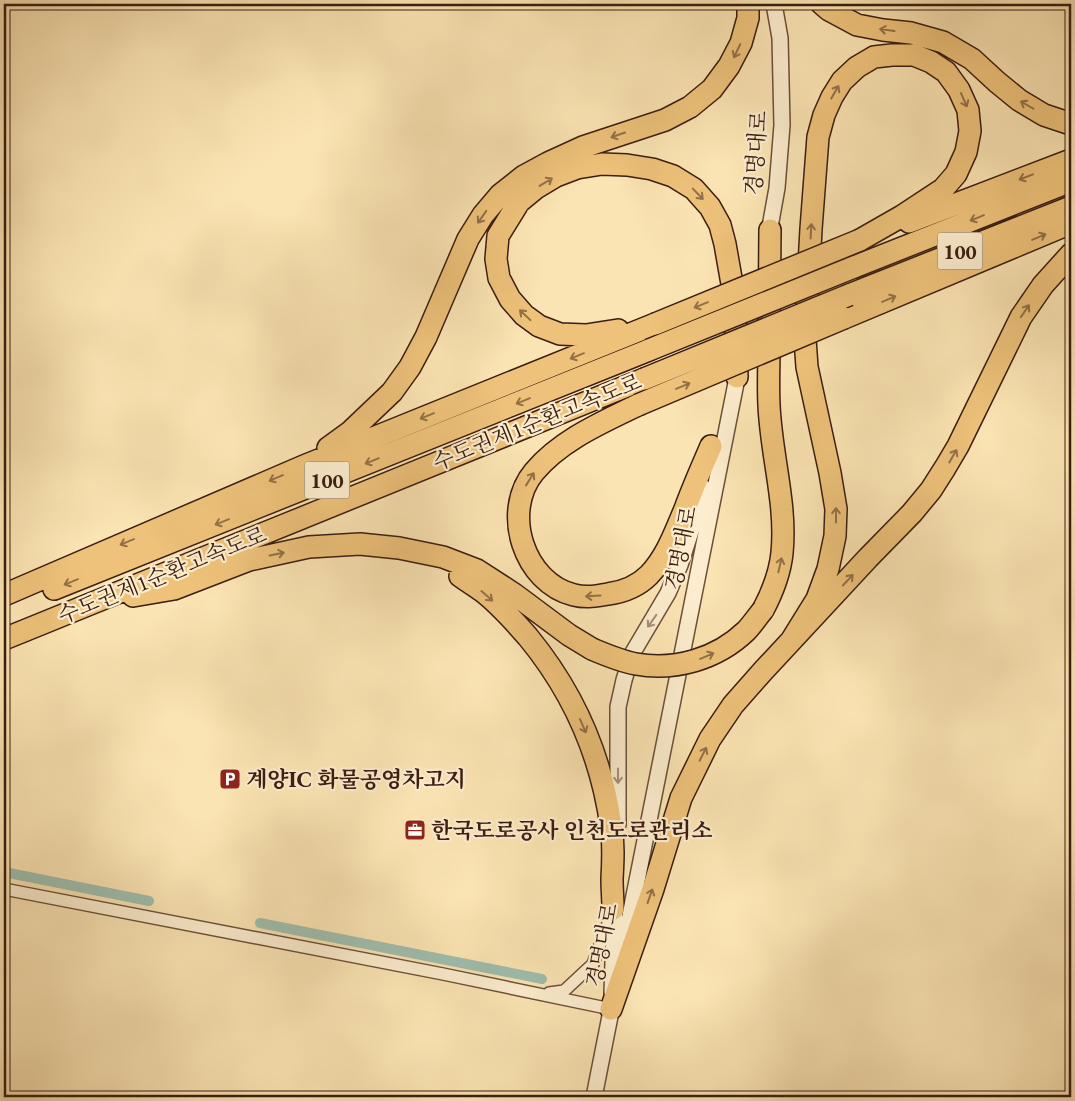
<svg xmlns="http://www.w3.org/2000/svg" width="1075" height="1101" viewBox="0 0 1075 1101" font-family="'EB Garamond','Noto Serif KR',serif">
<rect width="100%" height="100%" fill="#fbe4b3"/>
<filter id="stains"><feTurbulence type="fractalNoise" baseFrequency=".004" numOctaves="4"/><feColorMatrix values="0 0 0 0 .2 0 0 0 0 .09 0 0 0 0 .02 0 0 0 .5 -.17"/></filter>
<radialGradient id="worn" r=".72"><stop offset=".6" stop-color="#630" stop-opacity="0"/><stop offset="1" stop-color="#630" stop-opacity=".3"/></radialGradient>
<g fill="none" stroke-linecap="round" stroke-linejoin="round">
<path stroke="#9fbeaf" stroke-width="10" d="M 4,872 L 149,901
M 260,923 L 542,979"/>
<g stroke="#6a4f3a" stroke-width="14">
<path id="minor" d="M 4,889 L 443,974 L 611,1009
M 549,993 L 564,991 L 593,964 L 612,913"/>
</g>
<g stroke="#6a4f3a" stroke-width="18">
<path id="tertiary" d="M 768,238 L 777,188 L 782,125 L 780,38 L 774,4
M 618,825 L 618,707 L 624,680 L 632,654 L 668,593 L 680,565 L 695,519 L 702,486
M 623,951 L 739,368
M 612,993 L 615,901
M 594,1097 L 613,1001"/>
</g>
<g stroke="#3a1d12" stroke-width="24">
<path id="motorway" d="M 822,4 L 829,10 L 857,25 L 883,30 L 911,33 L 943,42 L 972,59 L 997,82 L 1019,100 L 1044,115 L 1071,124
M 909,222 L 1071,160
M 854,267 L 1071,181
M 849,295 L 1071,207
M 844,318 L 1071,223
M 618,330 L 586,335 L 560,334 L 539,326 L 524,315 L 510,299 L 499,278 L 496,259 L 498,236 L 519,202 L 536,188 L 556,176 L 577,168 L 602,164 L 627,165 L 652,169 L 673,176 L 694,189 L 710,207 L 720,225 L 725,244 L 735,301 L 737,377
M 638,405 C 601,423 561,440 534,472 C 501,512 524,583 574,595 C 586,598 597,596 608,594 C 623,592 638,586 649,575 C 667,556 675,532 685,509 C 693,487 702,467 711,446
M 328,448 L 350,432 L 392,392 L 410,367 L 426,337 L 468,239 L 483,215 L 500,195 L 524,176 L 548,163 L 583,147 L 665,120 L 690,107 L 712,89 L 729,66 L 741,43 L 748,18 L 748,4
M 460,576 C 467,581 475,586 482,591 C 499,604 514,621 528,637 C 574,693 601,754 611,826 C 614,844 613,861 612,879 C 612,889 613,899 613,909
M 54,589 L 649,350
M 4,595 L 304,466 L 655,324
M 133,596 L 174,589 L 249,560 L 309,547 L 360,544 L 399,548 L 443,557 L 477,570 L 514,594 L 569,635 L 592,649
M 763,610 C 772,593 780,573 782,553 C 787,504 771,455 769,405 C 768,385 769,365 769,345 C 769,307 770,268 770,230
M 4,639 L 644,379
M 791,641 L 817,599 L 828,569 L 835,536 L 836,509 L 830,473 L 807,367 L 805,339 L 811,229 L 818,137 L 824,115 L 832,97 L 842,81 L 857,67 L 874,57 L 892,55 L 914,55 L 931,62 L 946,72 L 959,90 L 968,110 L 970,131 L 966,152 L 956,174 L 943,189 L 902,216 L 860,240
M 611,1009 L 653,889 L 681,798 L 710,739 L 733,705 L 763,671 L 868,558 L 912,513 L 931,490 L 945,468 L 958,446 L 1021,317 L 1043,285 L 1071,254"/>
</g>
<use href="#minor" stroke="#fcedce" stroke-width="11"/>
<use href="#tertiary" stroke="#fcedce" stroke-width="15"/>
<use href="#motorway" stroke="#eec27a" stroke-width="21"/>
<g stroke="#3a1d12" stroke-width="24" stroke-linecap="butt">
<path id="motorway-bridge" d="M 655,324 L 860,240
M 649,350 L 854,267
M 644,379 L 849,295
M 638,405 L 844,318
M 592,649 C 606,655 620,661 636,664 C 675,671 717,659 746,631 C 752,625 757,617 763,610"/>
</g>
<use href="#motorway-bridge" stroke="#eec27a" stroke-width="21"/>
</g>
<defs><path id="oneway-shaft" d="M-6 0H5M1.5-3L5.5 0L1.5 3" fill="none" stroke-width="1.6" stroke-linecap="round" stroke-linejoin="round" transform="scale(1.25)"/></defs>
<g stroke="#947046">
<use href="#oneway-shaft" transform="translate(887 30) rotate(-172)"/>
<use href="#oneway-shaft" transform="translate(737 51) rotate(116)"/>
<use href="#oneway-shaft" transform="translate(835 92) rotate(-60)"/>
<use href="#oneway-shaft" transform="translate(964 100) rotate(66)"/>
<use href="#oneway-shaft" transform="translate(1027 105) rotate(-150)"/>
<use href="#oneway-shaft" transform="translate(618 135) rotate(161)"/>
<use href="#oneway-shaft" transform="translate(1026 177) rotate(159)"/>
<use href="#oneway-shaft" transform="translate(546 182) rotate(-31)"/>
<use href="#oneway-shaft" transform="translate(698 194) rotate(46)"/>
<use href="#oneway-shaft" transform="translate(482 217) rotate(125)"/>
<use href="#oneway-shaft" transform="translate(977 218) rotate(158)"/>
<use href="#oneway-shaft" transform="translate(811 231) rotate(-87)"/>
<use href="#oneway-shaft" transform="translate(1039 237) rotate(-23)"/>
<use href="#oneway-shaft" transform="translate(889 299) rotate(-23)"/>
<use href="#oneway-shaft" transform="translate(701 305) rotate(158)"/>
<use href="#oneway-shaft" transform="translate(1025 311) rotate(-56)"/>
<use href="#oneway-shaft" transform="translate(525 315) rotate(-137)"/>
<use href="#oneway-shaft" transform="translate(577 356) rotate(158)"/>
<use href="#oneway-shaft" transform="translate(683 386) rotate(-23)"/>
<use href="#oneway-shaft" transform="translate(523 401) rotate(158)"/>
<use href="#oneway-shaft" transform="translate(427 416) rotate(158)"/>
<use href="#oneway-shaft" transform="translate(953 456) rotate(-60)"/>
<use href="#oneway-shaft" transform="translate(372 461) rotate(158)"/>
<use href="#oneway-shaft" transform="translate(276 478) rotate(157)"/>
<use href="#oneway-shaft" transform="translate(530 479) rotate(-58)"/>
<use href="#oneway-shaft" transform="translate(836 515) rotate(-90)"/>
<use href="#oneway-shaft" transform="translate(222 522) rotate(158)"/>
<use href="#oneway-shaft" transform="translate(127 542) rotate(157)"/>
<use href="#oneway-shaft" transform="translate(277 554) rotate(-12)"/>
<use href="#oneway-shaft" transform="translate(780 565) rotate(-77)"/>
<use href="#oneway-shaft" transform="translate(848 580) rotate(-47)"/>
<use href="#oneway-shaft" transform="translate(71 582) rotate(158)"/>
<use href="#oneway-shaft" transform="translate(487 596) rotate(41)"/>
<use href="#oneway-shaft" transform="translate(593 596) rotate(177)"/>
<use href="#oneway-shaft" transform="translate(707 656) rotate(-23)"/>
<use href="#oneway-shaft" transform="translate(583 726) rotate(66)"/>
<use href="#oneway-shaft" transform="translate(703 754) rotate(-63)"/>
<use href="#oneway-shaft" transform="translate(650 896) rotate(-71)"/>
</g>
<g stroke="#a58f79">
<use href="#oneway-shaft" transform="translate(652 621) rotate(125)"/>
<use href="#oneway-shaft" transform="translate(618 776) rotate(90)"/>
</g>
<defs>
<g id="parking-square" transform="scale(1.125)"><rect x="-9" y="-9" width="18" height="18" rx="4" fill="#8f2418" stroke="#fcedce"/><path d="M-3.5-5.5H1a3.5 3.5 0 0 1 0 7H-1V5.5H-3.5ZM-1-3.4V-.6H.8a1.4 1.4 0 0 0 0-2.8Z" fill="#fff"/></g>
<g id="office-square" transform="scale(1.125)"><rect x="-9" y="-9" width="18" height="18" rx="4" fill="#8f2418" stroke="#fcedce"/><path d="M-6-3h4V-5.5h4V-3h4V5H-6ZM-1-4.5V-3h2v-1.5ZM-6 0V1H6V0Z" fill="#fff"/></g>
</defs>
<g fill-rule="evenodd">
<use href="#parking-square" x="230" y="779"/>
<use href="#office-square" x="415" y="830"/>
</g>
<g text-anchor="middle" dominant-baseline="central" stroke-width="4.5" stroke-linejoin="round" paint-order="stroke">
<g fill="#fcedce" stroke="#745b4a" stroke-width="1">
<rect x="937.5" y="232.5" width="45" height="37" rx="4"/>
<rect x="304.5" y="461.5" width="45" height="37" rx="4"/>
</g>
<g font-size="21" font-weight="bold" fill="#3a1d12">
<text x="960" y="251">100</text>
<text x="327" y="480">100</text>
</g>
<g font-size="22" fill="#3a1d12" stroke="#fcedce">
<text transform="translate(756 153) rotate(-86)">경명대로</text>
<text transform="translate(537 422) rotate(-22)">수도권제1순환고속도로</text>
<text transform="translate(681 548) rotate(-79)">경명대로</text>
<text transform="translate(162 575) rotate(-22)">수도권제1순환고속도로</text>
<text transform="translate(602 945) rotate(-79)">경명대로</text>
</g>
<g font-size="22" font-weight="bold" fill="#3a1d12" stroke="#fcedce" text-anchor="start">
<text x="246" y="779">계양IC 화물공영차고지</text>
<text x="431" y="830">한국도로공사 인천도로관리소</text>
</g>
</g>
<rect width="1075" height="1101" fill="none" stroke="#fbe4b3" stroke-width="20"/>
<rect x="5" y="5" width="1065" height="1091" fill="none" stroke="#3a1d12" stroke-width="2.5"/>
<rect x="10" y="10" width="1055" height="1081" fill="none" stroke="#3a1d12"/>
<rect width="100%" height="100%" filter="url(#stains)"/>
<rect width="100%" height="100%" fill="url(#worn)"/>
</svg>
